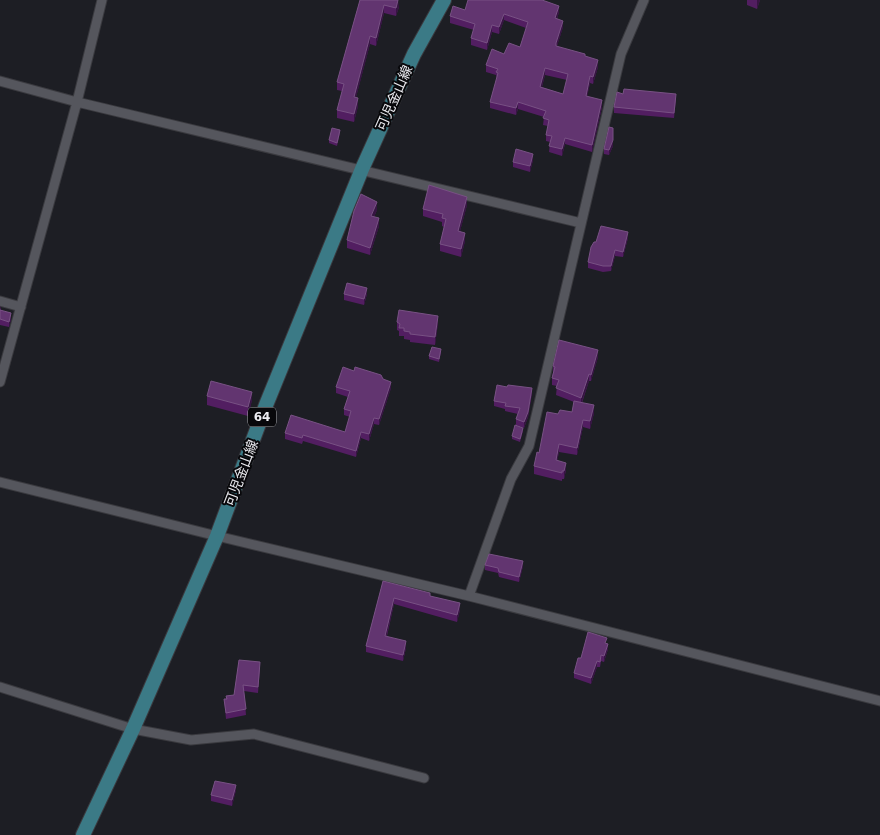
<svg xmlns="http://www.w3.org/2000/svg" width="880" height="835" viewBox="0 0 880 835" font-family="'DejaVu Sans','Noto Sans JP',sans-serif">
<rect width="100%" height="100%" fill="#1d1e24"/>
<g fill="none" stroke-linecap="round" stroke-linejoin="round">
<g stroke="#3a3a3f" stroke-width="11">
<path id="street" d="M 0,81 L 77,102 L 581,223
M 0,301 L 21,307
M 0,382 L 77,102 L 102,0
M 0,482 L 217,536 L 469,596 L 880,701
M 469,596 L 511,479 L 529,446 L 621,54 L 644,0
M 0,687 L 133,729 L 191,740 L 254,734 L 424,778"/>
</g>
<g stroke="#3a3a3f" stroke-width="16">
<path id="primary" d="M 83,835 L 133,729 L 217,536 L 266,405 L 362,169 L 414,54 L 444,0"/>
</g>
<use href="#street" stroke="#55565d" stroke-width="9"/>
<use href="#primary" stroke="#3b7a86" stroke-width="14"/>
</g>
<path fill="#521e61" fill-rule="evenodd" d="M 360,0 L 399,7 L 396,16 L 384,13 L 376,46 L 370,44 L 356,97 L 358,106 L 354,122 L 337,118 L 337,110 L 342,91 L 337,90 L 337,82 Z
M 747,0 L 760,0 L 757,9 L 747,5 Z
M 465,10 L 559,12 L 557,19 L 563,27 L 557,46 L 585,57 L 598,67 L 593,84 L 590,83 L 587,96 L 602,107 L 592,152 L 565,144 L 562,156 L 549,152 L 550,142 L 546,141 L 546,135 L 548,126 L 543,125 L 544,117 L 518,109 L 516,115 L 490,108 L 490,102 L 497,79 L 496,75 L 486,72 L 486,65 L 504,54 L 520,47 L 526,28 L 504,20 L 499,34 L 492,32 L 487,50 L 471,45 L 471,38 L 474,30 L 450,23 L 450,16 ZM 545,75 L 567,80 L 563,94 L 542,87 Z
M 623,94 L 676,99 L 674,118 L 614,113 L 614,107 Z
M 340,133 L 337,146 L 329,143 L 329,140 Z
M 613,146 L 609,155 L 604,154 L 604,149 Z
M 533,160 L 530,172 L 513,167 L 513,162 Z
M 467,205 L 460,231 L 465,241 L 461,257 L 440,251 L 440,244 L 444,227 L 442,226 L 442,222 L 423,216 L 423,209 Z
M 377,210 L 374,217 L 379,226 L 370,255 L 347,248 L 347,240 Z
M 628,238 L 623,257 L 615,256 L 611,271 L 603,272 L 588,268 L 588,262 L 596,242 Z
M 344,294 L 367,294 L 364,305 L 344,300 Z
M 0,306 L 1,310 L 11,319 L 9,327 L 0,325 Z
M 397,322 L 438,323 L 435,345 L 410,342 L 410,340 L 404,339 L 404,336 L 399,336 L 399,331 L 397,330 Z
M 441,352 L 439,362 L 429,359 L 429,356 Z
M 598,357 L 591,381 L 589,381 L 582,403 L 594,413 L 590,429 L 583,427 L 577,455 L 559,452 L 557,461 L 566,470 L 564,479 L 562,479 L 562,481 L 534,474 L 534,466 L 539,453 L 558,414 L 572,412 L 574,402 L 556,395 L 557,386 L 552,385 L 552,378 L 553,373 L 553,366 Z
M 354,371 L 383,379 L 391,388 L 379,425 L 374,424 L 369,441 L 361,438 L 356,457 L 303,441 L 302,444 L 285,439 L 285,433 L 345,432 L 350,417 L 344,415 L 344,409 L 348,397 L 336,393 L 336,387 Z
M 532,393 L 528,417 L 524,428 L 516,425 L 516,419 L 518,414 L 505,411 L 505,409 L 494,406 L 494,401 Z
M 207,396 L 252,400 L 248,416 L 207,405 Z
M 523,431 L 520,442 L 512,439 L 512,436 Z
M 485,565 L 523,566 L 519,582 L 499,577 L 498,573 L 485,570 Z
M 383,581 L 430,596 L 460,610 L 457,622 L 394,604 L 387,636 L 406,648 L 403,661 L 366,652 L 366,646 Z
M 607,643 L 608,649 L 604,662 L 601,661 L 600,667 L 597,667 L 591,684 L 574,678 L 574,673 L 581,658 Z
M 239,660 L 260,668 L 258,693 L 244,691 L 246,715 L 226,719 L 224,699 L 226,699 L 226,696 L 234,695 Z
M 236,790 L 232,806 L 211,801 L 211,795 Z"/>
<path fill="#361542" d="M 398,0 L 399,7 L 396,16 L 396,8 Z
M 757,0 L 760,0 L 757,9 Z
M 384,5 L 384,13 L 376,46 L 376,38 Z
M 559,6 L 559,12 L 555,25 L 555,18 Z
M 504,14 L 504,20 L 499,34 L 499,27 Z
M 563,21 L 563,27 L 556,49 L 556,43 Z
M 492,25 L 492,32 L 487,50 L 487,43 Z
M 370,36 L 370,44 L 354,105 L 354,97 Z
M 598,60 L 598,67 L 593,84 L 593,77 Z
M 545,68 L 545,75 L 540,94 L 540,87 Z
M 590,76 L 590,83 L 586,103 L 586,96 Z
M 358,98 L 358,106 L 354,122 L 354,114 Z
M 602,100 L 602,107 L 592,152 L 592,145 Z
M 518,102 L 518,109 L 516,115 L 516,108 Z
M 565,138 L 565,144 L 562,156 L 562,149 Z
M 613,140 L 613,146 L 609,155 L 609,150 Z
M 533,154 L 533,160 L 530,172 L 530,166 Z
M 467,197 L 467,205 L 458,239 L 458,231 Z
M 377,202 L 377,210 L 371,224 L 371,216 Z
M 379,218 L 379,226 L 370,255 L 370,248 Z
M 628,232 L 628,238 L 623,257 L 623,252 Z
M 465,233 L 465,241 L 461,257 L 461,249 Z
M 615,250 L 615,256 L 611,271 L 611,266 Z
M 367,288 L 367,294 L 364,305 L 364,299 Z
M 11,313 L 11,319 L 9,327 L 9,322 Z
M 438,316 L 438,323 L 435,345 L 435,337 Z
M 598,350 L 598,357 L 591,381 L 591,375 Z
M 589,374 L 589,381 L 581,404 L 581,398 Z
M 391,382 L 391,388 L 379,425 L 379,419 Z
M 532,388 L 532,393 L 528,417 L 524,428 L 524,422 Z
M 252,392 L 252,400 L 248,416 L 248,407 Z
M 594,405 L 594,413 L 590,429 L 590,421 Z
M 374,418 L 374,424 L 369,441 L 369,434 Z
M 583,420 L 583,427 L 577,455 L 577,448 Z
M 361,432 L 361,438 L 356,457 L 356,451 Z
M 559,444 L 559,452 L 556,468 L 556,460 Z
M 566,463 L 566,470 L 564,479 L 564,471 Z
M 523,561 L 523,566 L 519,582 L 519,577 Z
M 394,598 L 394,604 L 385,642 L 385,636 Z
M 460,603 L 460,610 L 457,622 L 457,615 Z
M 406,641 L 406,648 L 403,661 L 403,655 Z
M 608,644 L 608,649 L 604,662 L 604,656 Z
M 597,661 L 597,667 L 591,684 L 591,678 Z
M 236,785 L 236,790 L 232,806 L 232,800 Z"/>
<path fill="#623570" stroke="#785184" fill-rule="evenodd" d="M 360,0 L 398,0 L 396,8 L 384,5 L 376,38 L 370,36 L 354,97 L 358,98 L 354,114 L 337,110 L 344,84 L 337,82 Z
M 468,0 L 542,0 L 559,6 L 555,18 L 563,21 L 556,43 L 556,46 L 585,54 L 585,56 L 598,60 L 593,77 L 590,76 L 586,96 L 602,100 L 592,145 L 565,138 L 562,149 L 549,146 L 552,136 L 546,135 L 549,120 L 543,118 L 546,111 L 518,102 L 516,108 L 490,102 L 498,73 L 496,72 L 498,69 L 486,65 L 492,49 L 504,54 L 509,43 L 520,47 L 528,22 L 504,14 L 499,27 L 492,25 L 487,43 L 471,38 L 475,24 L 450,16 L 453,6 L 465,10 ZM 545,68 L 568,74 L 563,94 L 540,87 Z
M 624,89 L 676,94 L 674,113 L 614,107 L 617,92 L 623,94 Z
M 609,127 L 613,128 L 613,140 L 609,150 L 604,149 Z
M 332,128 L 340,130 L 337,143 L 329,140 Z
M 516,149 L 533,154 L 530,166 L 513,162 Z
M 429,185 L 467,197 L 458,231 L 465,233 L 461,249 L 440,244 L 446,219 L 442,218 L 443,214 L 423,209 Z
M 361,194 L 377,202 L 371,216 L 379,218 L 370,248 L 347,240 L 354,211 Z
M 601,226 L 628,232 L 623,252 L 615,250 L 611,266 L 603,266 L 588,262 L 591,247 L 594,242 L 596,242 Z
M 347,283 L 367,288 L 364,299 L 344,294 Z
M 0,310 L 11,313 L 9,322 L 0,319 Z
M 399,310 L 438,316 L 435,337 L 410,334 L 410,332 L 404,331 L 404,328 L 399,328 L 400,324 L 397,322 Z
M 559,340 L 598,350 L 591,375 L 589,374 L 581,398 L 556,388 L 559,380 L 552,378 L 555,367 L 553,366 Z
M 432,347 L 441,349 L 439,359 L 429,356 Z
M 343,367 L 354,371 L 355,367 L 381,375 L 383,379 L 391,382 L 379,419 L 374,418 L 369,434 L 361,432 L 356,451 L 303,435 L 302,438 L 285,433 L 291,415 L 345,432 L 351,411 L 344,409 L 350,391 L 336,387 Z
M 211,381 L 252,392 L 248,407 L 207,396 Z
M 497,385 L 507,387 L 508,385 L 532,388 L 528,412 L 524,422 L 516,419 L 520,408 L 505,406 L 506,403 L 494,401 Z
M 574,401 L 594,405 L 590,421 L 583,420 L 577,448 L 559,444 L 556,460 L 566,463 L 564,471 L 562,471 L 562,473 L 534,466 L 537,452 L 539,453 L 547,412 L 558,414 L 560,410 L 572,412 Z
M 515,425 L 523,428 L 520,439 L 512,436 Z
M 489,554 L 523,561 L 519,577 L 499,572 L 498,568 L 485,565 Z
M 383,581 L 430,593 L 430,596 L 460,603 L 457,615 L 394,598 L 385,636 L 406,641 L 403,655 L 366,646 Z
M 588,632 L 607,638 L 605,643 L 608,644 L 604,656 L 601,655 L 600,662 L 597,661 L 591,678 L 574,673 L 578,658 L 581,658 Z
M 239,660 L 260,662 L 258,687 L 243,685 L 246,709 L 226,713 L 224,699 L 227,699 L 226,696 L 234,695 Z
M 215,781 L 236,785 L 232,800 L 211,795 Z"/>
<g text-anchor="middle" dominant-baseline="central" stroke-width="4" stroke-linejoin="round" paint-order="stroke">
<rect fill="#08080b" stroke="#a8a8ac" stroke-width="1" x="248" y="407.5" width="28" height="19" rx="4"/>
<g font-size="12" font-weight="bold" fill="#ececf1">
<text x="262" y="417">64</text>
</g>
<g font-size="14" fill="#ececf1" stroke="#08080b">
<text transform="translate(394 98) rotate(-66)">可児金山線</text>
<text transform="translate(241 473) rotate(-69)">可児金山線</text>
</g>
</g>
</svg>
